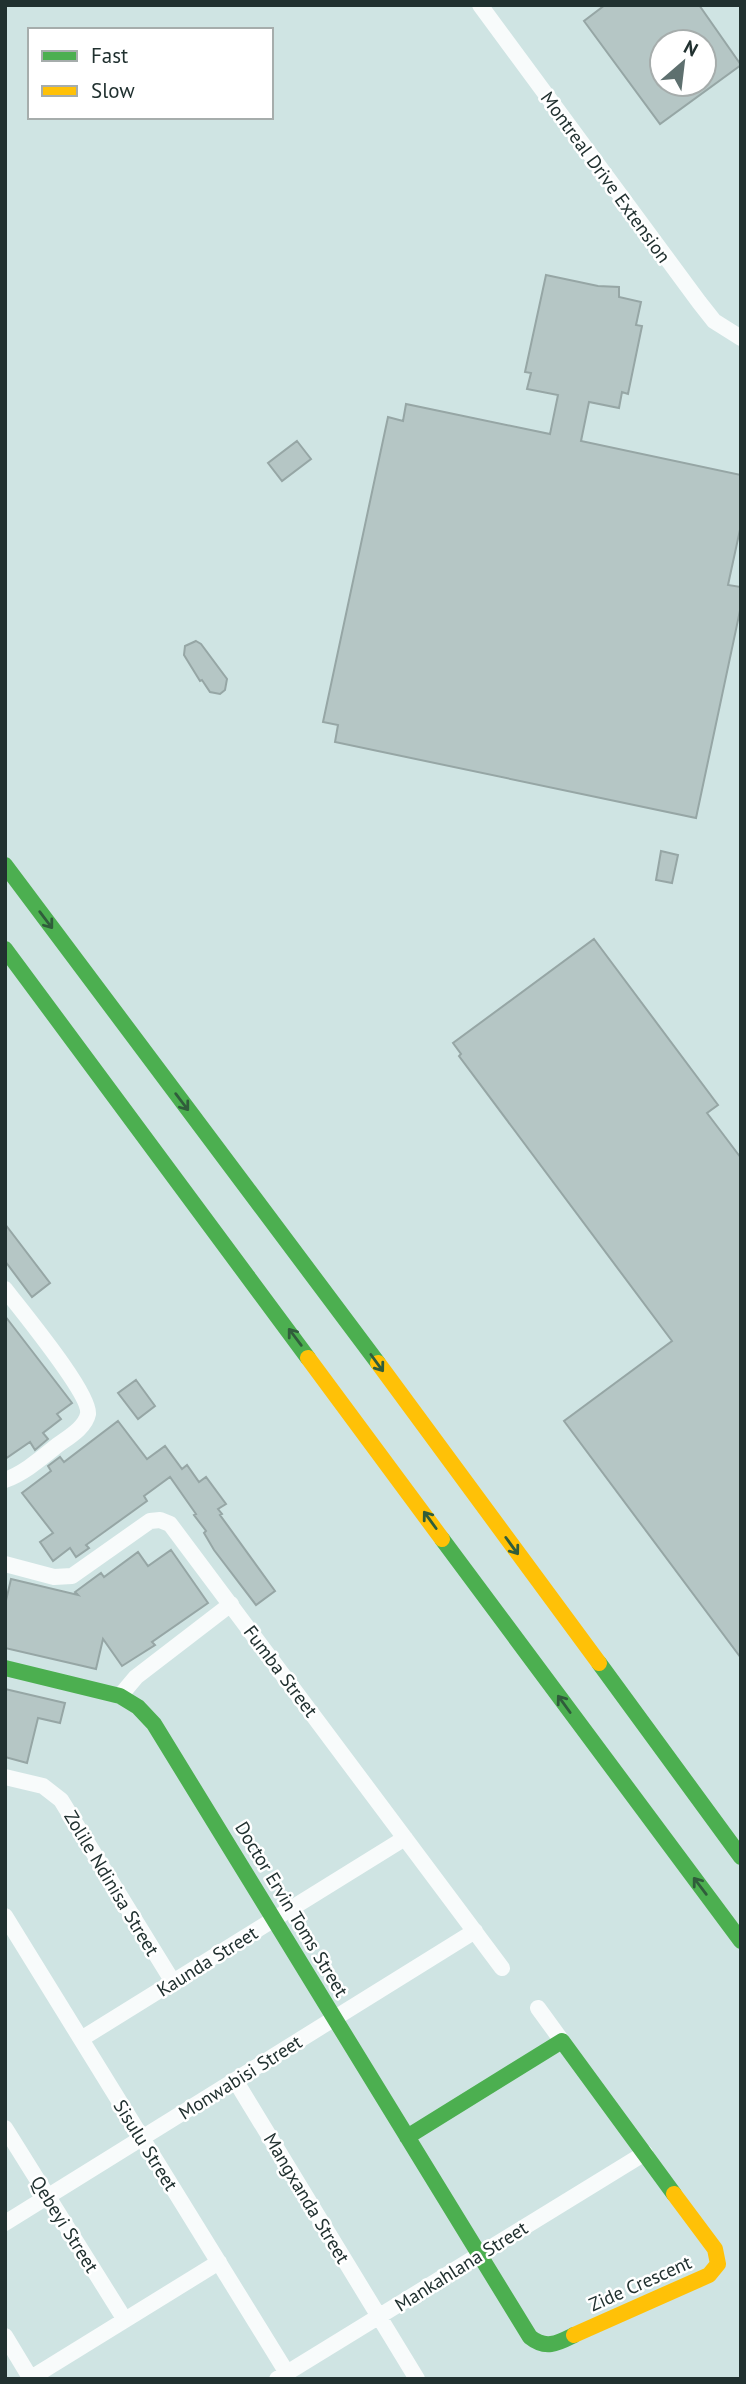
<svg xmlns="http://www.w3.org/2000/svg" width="746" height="2384" viewBox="0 0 746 2384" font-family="'PT Sans',sans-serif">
<rect width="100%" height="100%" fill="#cfe4e3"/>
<path fill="#b5c6c5" stroke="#96a6a5" stroke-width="2" fill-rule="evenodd" d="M 605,5 L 699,5 L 741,65 L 660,124 L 584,21 ZM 662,42 L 704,42 L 704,84 L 662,84 Z
M 546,275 L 598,286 L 619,287 L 619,297 L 641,302 L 636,325 L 642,326 L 628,394 L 622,392 L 619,408 L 589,402 L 581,441 L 741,475 L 741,525 L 728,585 L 741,587 L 741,606 L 696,818 L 335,742 L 338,725 L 323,722 L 388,417 L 403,421 L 406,404 L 550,434 L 558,395 L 527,389 L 531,373 L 525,372 Z
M 297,441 L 311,459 L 282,481 L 268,463 Z
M 196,641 L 201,644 L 227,679 L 225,690 L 220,694 L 210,692 L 202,680 L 200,681 L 184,655 L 185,646 Z
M 661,851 L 678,855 L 672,883 L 656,880 Z
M 594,939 L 718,1105 L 707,1113 L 741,1158 L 741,1658 L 564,1421 L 672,1341 L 459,1056 L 461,1054 L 453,1043 Z
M 5,1224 L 50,1283 L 32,1297 L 5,1261 Z
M 5,1316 L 72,1403 L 57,1414 L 61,1419 L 43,1433 L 48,1439 L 35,1450 L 30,1442 L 5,1459 Z
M 136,1380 L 155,1406 L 138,1419 L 118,1393 Z
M 118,1421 L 147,1459 L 165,1446 L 182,1469 L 187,1465 L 199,1482 L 206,1477 L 226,1504 L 218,1509 L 222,1514 L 220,1515 L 275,1591 L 256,1605 L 214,1550 L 204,1533 L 206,1531 L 194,1515 L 196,1514 L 170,1477 L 144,1496 L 147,1501 L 86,1545 L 89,1548 L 76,1557 L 70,1548 L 53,1561 L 40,1542 L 53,1533 L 22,1493 L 51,1471 L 48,1466 L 60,1457 L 64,1462 Z
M 171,1550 L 208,1603 L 152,1642 L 155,1645 L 122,1666 L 103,1639 L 96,1669 L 5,1648 L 5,1605 L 11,1579 L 78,1595 L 75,1592 L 101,1573 L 104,1577 L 138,1552 L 148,1566 Z
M 5,1689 L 65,1703 L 60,1723 L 38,1718 L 27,1763 L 5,1757 Z"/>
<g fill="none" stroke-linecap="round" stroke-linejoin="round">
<path stroke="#f8fbfb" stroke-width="16" d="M 480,5 L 699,302 L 714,321 L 741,338
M 5,1289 C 20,1309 91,1394 88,1414 C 85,1429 65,1439 54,1448 C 39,1460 24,1473 5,1480
M 5,1564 L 54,1577 L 72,1576 L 150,1521 L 160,1520 L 170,1524 L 502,1968
M 120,1696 L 136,1677 L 231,1604
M 5,1777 L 43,1786 L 61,1800 L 173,1982
M 5,1916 L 287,2373
M 538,2008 L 562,2041
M 81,2039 L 405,1838
M 235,2080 L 417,2379
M 5,2128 L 125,2320
M 5,2223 L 475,1931
M 5,2336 L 31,2379
M 31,2378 L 219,2262
M 277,2379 L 645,2153"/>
<path stroke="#4caf50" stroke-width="16" d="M 5,865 L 378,1363
M 5,949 L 308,1358
M 442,1539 L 741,1941
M 599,1663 L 741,1857
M 5,1668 L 120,1696 L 138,1707 L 154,1724 L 530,2337 C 546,2350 558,2343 574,2335
M 407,2137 L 562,2041 L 674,2194"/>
<path stroke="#ffc107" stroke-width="16" d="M 308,1358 L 442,1539
M 378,1363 L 599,1663
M 574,2335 L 709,2275 L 718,2264 L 715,2249 L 674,2194"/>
</g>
<defs><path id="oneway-shaft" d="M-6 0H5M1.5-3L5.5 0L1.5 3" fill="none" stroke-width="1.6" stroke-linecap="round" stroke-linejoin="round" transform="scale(1.75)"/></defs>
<g stroke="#305d3b">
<use href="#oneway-shaft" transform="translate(46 920) rotate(53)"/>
<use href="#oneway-shaft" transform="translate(182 1102) rotate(53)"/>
<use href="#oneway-shaft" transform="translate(295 1337) rotate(-127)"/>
<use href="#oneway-shaft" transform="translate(377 1363) rotate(54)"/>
<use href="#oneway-shaft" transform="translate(430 1520) rotate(-126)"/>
<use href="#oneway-shaft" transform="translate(512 1546) rotate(54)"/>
<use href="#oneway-shaft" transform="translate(564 1704) rotate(-126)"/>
<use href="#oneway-shaft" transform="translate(700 1886) rotate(-127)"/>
</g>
<g text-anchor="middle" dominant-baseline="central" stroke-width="5" stroke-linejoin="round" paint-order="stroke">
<g font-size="19" fill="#213130" stroke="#fff">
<text transform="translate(606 177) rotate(54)">Montreal Drive Extension</text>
<text transform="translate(281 1671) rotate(53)">Fumba Street</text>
<text transform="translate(112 1883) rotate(59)">Zolile Ndinisa Street</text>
<text transform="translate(292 1909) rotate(59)">Doctor Ervin Toms Street</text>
<text transform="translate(207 1961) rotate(-32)">Kaunda Street</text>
<text transform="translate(240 2077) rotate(-32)">Monwabisi Street</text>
<text transform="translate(146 2145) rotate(58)">Sisulu Street</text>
<text transform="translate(307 2198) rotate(59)">Mangxanda Street</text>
<text transform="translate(65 2224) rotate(58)">Qebeyi Street</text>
<text transform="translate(461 2266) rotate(-32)">Mankahlana Street</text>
<text transform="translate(640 2283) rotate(-24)">Zide Crescent</text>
</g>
</g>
<rect width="746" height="2384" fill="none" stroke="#213130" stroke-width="14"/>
<rect x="28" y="28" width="245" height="91" fill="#ffffff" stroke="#a6adac" stroke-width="2"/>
<rect x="42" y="51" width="35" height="10" fill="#4caf50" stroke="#a6adac" stroke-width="2"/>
<text x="91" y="63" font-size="21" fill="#213130">Fast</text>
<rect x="42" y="86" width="35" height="10" fill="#ffc107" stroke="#a6adac" stroke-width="2"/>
<text x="91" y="98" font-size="21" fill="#213130">Slow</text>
<g transform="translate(683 63) rotate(28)"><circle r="33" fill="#ffffff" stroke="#a6adac" stroke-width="2"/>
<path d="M0-5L12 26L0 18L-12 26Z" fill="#5e706f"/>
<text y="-10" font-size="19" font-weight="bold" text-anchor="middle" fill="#213130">N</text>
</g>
</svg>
